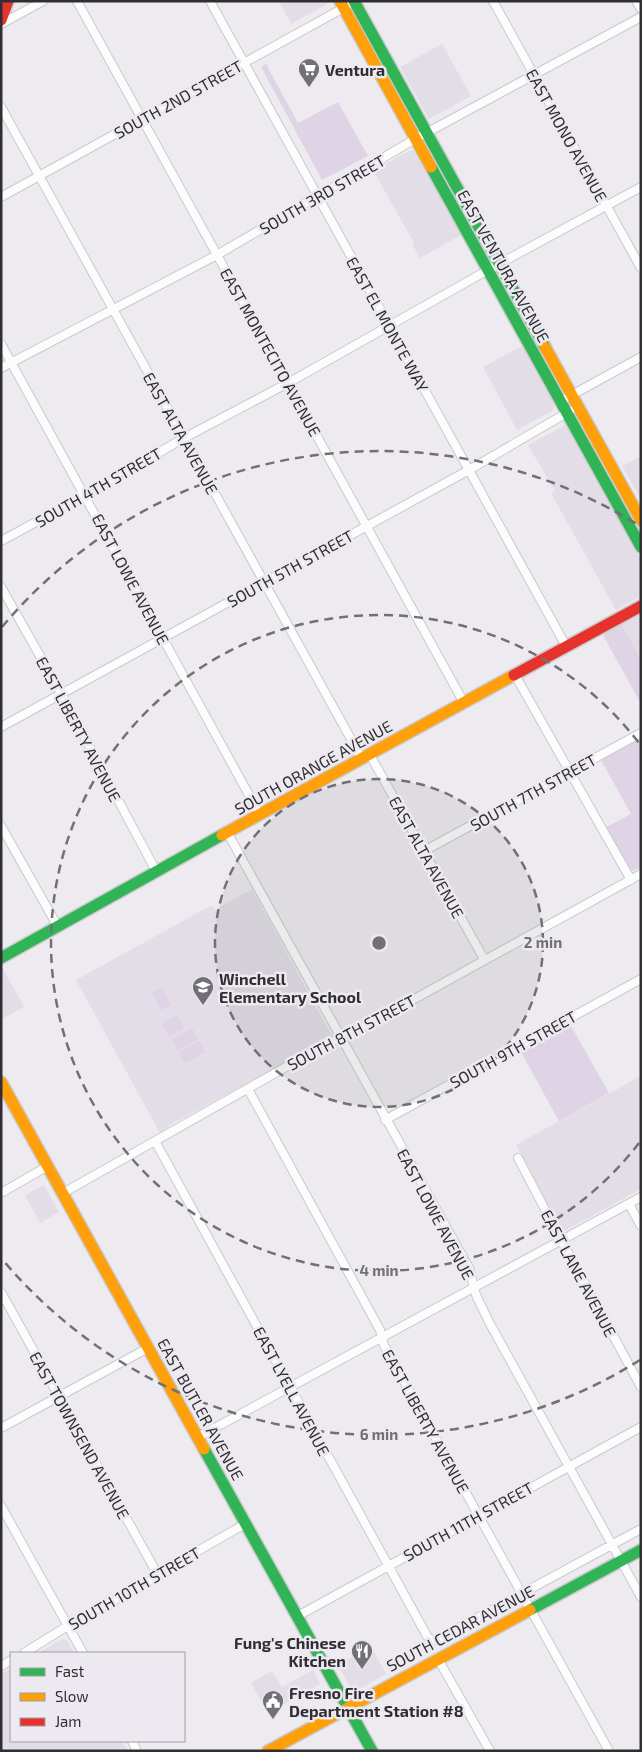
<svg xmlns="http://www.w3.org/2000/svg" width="642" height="1752" viewBox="0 0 642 1752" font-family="'Exo 2',sans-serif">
<rect width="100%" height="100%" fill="#edebef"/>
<path fill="#e2dde6" d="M 279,1 L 328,1 L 329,3 L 291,24 Z
M 442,44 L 471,96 L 429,119 L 400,67 Z
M 411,150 L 415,152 L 461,235 L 420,258 L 412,244 L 414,243 L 373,170 Z
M 522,346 L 555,405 L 552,411 L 517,430 L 483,367 Z
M 565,425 L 567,427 L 605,496 L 613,504 L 621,520 L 621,525 L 641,560 L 641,596 L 616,610 L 551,493 L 555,491 L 528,445 Z
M 641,456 L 641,499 L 622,466 Z
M 641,614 L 641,660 L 622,624 Z
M 252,889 L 331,1034 L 330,1037 L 261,1076 L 171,1124 L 160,1133 L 76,980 L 212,905 L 215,910 Z
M 1,965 L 24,1007 L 1,1020 Z
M 641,1076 L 641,1189 L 566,1230 L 563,1230 L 559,1225 L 516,1145 Z
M 44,1185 L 59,1212 L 40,1223 L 25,1195 Z
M 63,1639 L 67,1640 L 74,1653 L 38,1653 Z
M 371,1646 L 386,1674 L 356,1691 L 351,1689 L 338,1665 Z
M 11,1668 L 11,1741 L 122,1741 L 128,1751 L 1,1751 L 1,1674 Z
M 313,1670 L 320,1684 L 283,1705 L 278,1697 L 264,1706 L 251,1683 L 272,1671 L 282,1687 Z"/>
<path fill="#ded4e6" d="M 266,64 L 298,123 L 338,102 L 368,156 L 322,180 L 261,67 Z
M 622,624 L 641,660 L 641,704 L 603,635 Z
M 641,738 L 641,867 L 633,871 L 629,868 L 606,827 L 631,814 L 601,760 Z
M 162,988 L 171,1005 L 161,1010 L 152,993 Z
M 177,1015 L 184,1028 L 170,1037 L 162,1023 Z
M 570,1024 L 609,1093 L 559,1121 L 521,1052 Z
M 192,1028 L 198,1039 L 178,1051 L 172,1039 Z
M 199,1041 L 205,1052 L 185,1063 L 179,1052 Z"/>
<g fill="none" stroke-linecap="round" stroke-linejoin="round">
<g stroke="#cac9cb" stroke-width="10">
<path id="street" d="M 77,1 L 464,703
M 210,1 L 566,646
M 493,1 L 641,268
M 636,1 L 641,9
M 1,24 L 43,1
M 1,107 L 362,759
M 1,197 L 347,6
M 1,344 L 260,815
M 1,368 L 217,255 L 415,139 L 641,17
M 561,401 L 641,357
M 1,541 L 86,495 L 184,438 L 288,383 L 488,270 L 641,187
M 1,587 L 62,695 L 156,871
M 515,675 L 631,880
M 1,727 L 469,470 L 570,411
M 370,755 L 484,959
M 1,826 L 58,927
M 227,832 L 469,1268 L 476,1295 L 489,1322 L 641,1597
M 424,851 L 641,733
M 248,1089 L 380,1330 L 384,1345 L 609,1751
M 385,1120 L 641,979
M 155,1141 L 427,1636 L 431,1640 L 438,1639 L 641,1529
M 518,1158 L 550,1219 L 641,1387
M 1,1193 L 48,1166
M 63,1193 L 332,1041 L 349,1035 L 641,874
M 629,1204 L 641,1226
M 1,1292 L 159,1577
M 1,1428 L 148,1348
M 198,1437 L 641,1197
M 1,1506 L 83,1653
M 296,1617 L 641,1427
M 24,1653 L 74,1622 L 182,1563 L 196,1552 L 245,1524
M 438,1659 L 490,1751
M 1,1666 L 11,1660
M 132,1741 L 137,1751"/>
</g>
<g stroke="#cac9cb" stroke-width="14">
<path id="fast" d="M 354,1 L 545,347
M 431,167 L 641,547
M 1,958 L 222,835
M 204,1449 L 372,1751
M 530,1610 L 641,1550"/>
</g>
<g stroke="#cac9cb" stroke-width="14">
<path id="slow" d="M 340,1 L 431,167
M 545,347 L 641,520
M 222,835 L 514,675
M 1,1082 L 204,1449
M 268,1751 L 530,1610"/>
</g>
<g stroke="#cac9cb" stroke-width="14">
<path id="jam" d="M 1,20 L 8,1
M 514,675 L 641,606"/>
</g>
<use href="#street" stroke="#fcfcfd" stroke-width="8"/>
<use href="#fast" stroke="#30b455" stroke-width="11"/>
<use href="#slow" stroke="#ff9f0a" stroke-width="11"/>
<use href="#jam" stroke="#e5322d" stroke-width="11"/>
</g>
<circle cx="379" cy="943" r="164" fill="#727074" fill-opacity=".12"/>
<g fill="none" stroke="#727074" stroke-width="2.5" stroke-dasharray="9 6">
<circle cx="379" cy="943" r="164"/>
<path d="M639 1143A328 328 0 1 1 639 743"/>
<path d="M640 1360A492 492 0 0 1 2 1259M2 627A492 492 0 0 1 640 526"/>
</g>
<defs>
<g id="supermarket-pin" transform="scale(1.125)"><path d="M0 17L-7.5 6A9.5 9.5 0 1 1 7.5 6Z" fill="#727074" stroke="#ede9f1"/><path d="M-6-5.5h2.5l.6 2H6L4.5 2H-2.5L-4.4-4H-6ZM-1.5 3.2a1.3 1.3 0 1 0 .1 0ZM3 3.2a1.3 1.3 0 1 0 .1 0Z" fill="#fff"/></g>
<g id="school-pin" transform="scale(1.125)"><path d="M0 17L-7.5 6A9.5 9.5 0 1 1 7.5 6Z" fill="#727074" stroke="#ede9f1"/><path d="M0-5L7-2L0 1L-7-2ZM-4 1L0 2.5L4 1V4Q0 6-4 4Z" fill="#fff"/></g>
<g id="restaurant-pin" transform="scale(1.125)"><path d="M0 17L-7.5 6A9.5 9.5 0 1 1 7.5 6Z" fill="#727074" stroke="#ede9f1"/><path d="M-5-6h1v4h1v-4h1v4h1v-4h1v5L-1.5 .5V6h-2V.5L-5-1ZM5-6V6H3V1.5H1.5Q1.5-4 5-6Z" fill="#fff"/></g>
<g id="civic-pin" transform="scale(1.125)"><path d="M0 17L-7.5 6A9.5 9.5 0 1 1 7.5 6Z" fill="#727074" stroke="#ede9f1"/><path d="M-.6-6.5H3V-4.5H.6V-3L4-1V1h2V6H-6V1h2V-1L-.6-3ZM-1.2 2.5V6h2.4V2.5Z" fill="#fff"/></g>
</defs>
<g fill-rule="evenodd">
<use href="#supermarket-pin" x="309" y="69"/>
<use href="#school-pin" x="203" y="987"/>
<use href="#restaurant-pin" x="362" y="1651"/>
<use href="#civic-pin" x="273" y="1701"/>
</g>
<g text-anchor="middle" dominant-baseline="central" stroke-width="5" stroke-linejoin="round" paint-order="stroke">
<g font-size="16" font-weight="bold" fill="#302e32" stroke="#ede9f1" text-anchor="start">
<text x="325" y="69">Ventura</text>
<text x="219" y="978">Winchell<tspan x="219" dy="18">Elementary School</tspan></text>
<text x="346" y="1642" text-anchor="end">Fung's Chinese<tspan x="346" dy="18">Kitchen</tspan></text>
<text x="289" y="1692">Fresno Fire<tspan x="289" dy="18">Department Station #8</tspan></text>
</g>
<g font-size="16" fill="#302e32" stroke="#ede9f1">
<text transform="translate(178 99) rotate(-29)">SOUTH 2ND STREET</text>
<text transform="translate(567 135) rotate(61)">EAST MONO AVENUE</text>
<text transform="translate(322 194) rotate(-30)">SOUTH 3RD STREET</text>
<text transform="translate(504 266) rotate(61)">EAST VENTURA AVENUE</text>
<text transform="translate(388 324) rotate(61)">EAST EL MONTE WAY</text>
<text transform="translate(271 352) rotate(61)">EAST MONTECITO AVENUE</text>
<text transform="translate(181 433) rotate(61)">EAST ALTA AVENUE</text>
<text transform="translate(98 487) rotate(-30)">SOUTH 4TH STREET</text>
<text transform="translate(290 568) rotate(-29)">SOUTH 5TH STREET</text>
<text transform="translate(131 579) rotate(62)">EAST LOWE AVENUE</text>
<text transform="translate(79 729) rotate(62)">EAST LIBERTY AVENUE</text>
<text transform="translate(313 767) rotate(-29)">SOUTH ORANGE AVENUE</text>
<text transform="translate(533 792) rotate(-29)">SOUTH 7TH STREET</text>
<text transform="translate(427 857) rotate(61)">EAST ALTA AVENUE</text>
<text transform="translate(351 1032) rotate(-28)">SOUTH 8TH STREET</text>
<text transform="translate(513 1049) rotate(-29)">SOUTH 9TH STREET</text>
<text transform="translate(436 1214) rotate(62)">EAST LOWE AVENUE</text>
<text transform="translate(579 1273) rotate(62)">EAST LANE AVENUE</text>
<text transform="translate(292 1391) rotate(62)">EAST LYELL AVENUE</text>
<text transform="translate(201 1409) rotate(61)">EAST BUTLER AVENUE</text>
<text transform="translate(426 1421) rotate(61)">EAST LIBERTY AVENUE</text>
<text transform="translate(80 1435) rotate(61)">EAST TOWNSEND AVENUE</text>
<text transform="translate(468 1521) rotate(-29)">SOUTH 11TH STREET</text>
<text transform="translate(134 1588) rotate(-30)">SOUTH 10TH STREET</text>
<text transform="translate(460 1628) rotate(-28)">SOUTH CEDAR AVENUE</text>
</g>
</g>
<circle cx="379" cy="943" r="8" fill="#727074" stroke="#ede9f1" stroke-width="2.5"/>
<g font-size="15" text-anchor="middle" font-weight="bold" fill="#727074" stroke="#ede9f1" stroke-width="5" stroke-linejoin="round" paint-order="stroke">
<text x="543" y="948">2 min</text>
<text x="379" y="1276">4 min</text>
<text x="379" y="1440">6 min</text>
</g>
<rect width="642" height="1752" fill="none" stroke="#302e32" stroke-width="5"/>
<rect x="10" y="1652" width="175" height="90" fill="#ede9f1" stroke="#a19ea5"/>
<rect x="20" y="1668" width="25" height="8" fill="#30b455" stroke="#a19ea5"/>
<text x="55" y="1677" font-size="15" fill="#302e32">Fast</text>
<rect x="20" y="1693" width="25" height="8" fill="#ff9f0a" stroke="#a19ea5"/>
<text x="55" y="1702" font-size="15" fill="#302e32">Slow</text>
<rect x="20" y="1718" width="25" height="8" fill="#e5322d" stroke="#a19ea5"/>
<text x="55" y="1727" font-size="15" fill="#302e32">Jam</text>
</svg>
